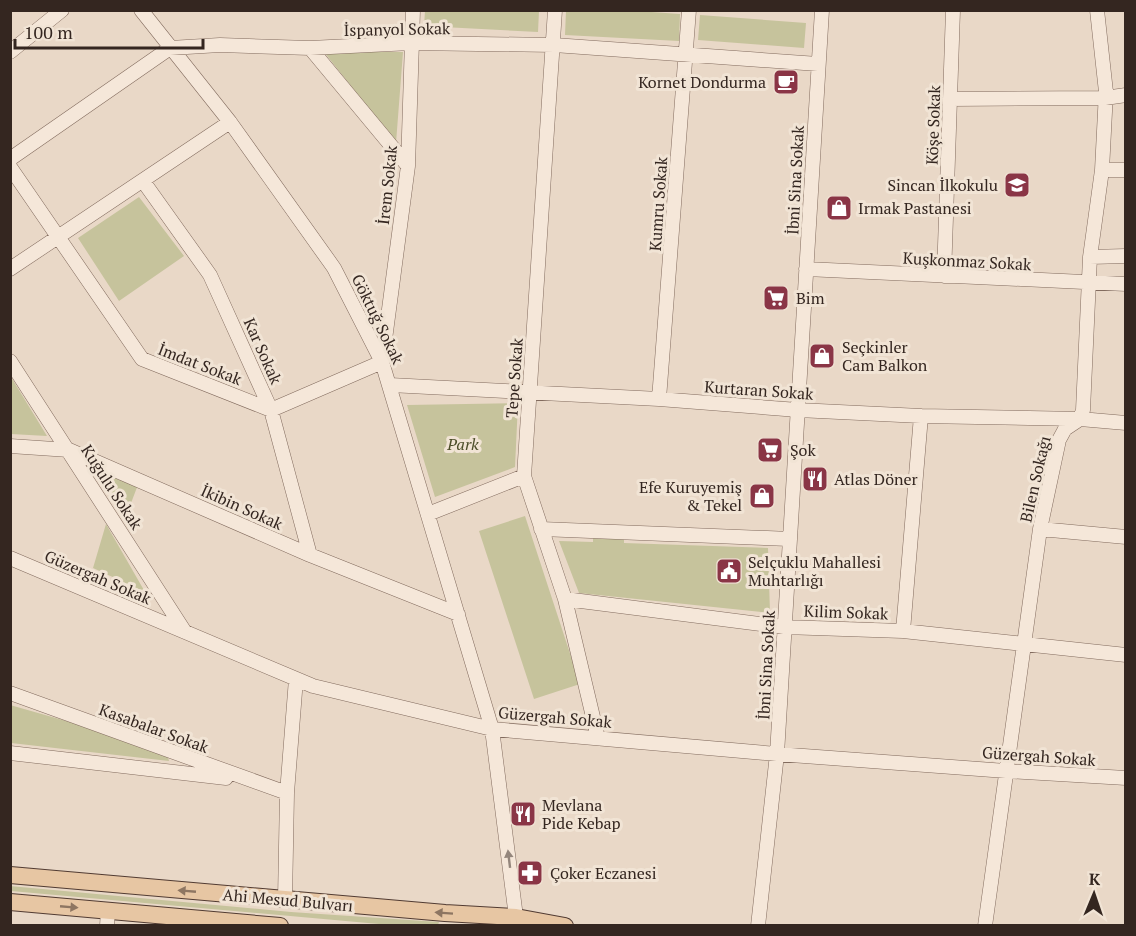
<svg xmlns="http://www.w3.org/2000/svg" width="1136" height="936" viewBox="0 0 1136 936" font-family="'PT Serif',serif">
<rect width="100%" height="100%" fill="#e9d8c7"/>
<path fill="#c6c39c" d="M 623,10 L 680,14 L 679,41 L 565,35 L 566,11 Z
M 425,11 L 539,11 L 538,32 L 424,26 Z
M 700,15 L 806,23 L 804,48 L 698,40 Z
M 324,52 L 403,52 L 396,143 Z
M 139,197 L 184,256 L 119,301 L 78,238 Z
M 11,377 L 47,436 L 11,434 Z
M 518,403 L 515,467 L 435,497 L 407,405 Z
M 95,464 L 139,482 L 125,519 Z
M 525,516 L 580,684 L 534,699 L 479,531 Z
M 106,524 L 145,592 L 93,568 Z
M 593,537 L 624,538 L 624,543 L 768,548 L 770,613 L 579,593 L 559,541 L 593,542 Z
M 10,705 L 112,734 L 167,754 L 169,761 L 11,743 Z
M 10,886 L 291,912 L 439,922 L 438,925 L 390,925 L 11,891 Z"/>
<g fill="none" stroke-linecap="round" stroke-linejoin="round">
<g stroke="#826b5e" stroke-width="15">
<path id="minor" d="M 141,10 L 230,122 L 334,268 L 382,362 L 492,729 L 516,917
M 555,10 L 524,476 L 565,599 L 598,738
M 310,48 L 408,166
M 10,52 L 62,10
M 950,99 L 1105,98 L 1126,95
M 10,159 L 170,48 L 220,45 L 310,48 L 411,43 L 554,45 L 818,64
M 10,167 L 142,359 L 271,410 L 382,362 L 408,166 L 413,10
M 1102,170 L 1126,170
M 143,181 L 210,275 L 271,410 L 310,555
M 1090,257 L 1126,256
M 10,269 L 230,122
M 806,269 L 1126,284
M 944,276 L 953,10
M 10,361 L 185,632
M 390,385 L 659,399 L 798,410 L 921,416 L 1080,419 L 1126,423
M 659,399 L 689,10
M 10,446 L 69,450 L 310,555 L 458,614
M 428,514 L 524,476
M 541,529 L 790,539
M 1040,529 L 1126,537
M 10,558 L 313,686 L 492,729 L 777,754 L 1006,771 L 1126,778
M 565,599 L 784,627 L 903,631 L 1126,655
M 903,631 L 921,416
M 10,693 L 287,793
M 10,753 L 226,778
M 285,900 L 287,793 L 296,679
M 107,926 L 108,910
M 758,926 L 777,754 L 822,10
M 985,926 L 1040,529 L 1059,440 L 1065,429 L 1080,419 L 1083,410 L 1090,257 L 1102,170 L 1106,92 L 1097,10"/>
</g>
<g stroke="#513b32" stroke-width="18">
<path id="major" d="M 10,875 L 445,913 L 516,917 L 565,926
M 10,902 L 280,926"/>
</g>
<use href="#minor" stroke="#f5e7d9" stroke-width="14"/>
<use href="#major" stroke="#e7c6a3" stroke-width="16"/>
</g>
<defs><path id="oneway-solid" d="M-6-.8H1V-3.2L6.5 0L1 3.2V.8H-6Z" transform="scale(1.5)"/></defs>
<use fill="#94867c" href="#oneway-solid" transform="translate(509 859) rotate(-97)"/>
<g fill="#8e7662">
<use href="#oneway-solid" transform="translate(187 891) rotate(-175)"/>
<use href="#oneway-solid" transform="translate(69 907) rotate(5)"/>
<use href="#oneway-solid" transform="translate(444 913) rotate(-176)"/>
</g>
<defs>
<g id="cafe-square" transform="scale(1.35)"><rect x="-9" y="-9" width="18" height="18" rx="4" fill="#8a3546" stroke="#f1e4d5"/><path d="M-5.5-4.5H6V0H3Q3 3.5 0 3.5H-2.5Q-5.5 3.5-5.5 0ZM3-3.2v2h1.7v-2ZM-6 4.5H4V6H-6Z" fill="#fff"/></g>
<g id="school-square" transform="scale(1.35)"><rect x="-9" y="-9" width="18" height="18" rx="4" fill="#8a3546" stroke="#f1e4d5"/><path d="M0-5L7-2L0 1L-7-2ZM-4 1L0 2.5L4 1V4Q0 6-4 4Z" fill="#fff"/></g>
<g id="shop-square" transform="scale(1.35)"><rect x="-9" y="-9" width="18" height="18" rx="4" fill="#8a3546" stroke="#f1e4d5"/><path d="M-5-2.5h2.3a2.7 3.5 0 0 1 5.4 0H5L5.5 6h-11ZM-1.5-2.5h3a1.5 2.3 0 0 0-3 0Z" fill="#fff"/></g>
<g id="supermarket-square" transform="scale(1.35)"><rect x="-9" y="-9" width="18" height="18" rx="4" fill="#8a3546" stroke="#f1e4d5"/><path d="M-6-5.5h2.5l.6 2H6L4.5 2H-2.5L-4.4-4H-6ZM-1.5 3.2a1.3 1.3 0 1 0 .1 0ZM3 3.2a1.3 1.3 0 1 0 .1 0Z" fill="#fff"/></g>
<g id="restaurant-square" transform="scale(1.35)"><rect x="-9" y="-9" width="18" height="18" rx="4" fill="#8a3546" stroke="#f1e4d5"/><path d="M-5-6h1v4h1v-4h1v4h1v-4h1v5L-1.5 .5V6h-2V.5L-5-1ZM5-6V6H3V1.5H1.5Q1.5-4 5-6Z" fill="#fff"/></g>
<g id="civic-square" transform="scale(1.35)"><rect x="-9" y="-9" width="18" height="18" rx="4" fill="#8a3546" stroke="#f1e4d5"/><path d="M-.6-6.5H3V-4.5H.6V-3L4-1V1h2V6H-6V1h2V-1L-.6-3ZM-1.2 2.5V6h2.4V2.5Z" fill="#fff"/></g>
<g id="pharmacy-square" transform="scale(1.35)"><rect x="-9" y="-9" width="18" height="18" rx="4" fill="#8a3546" stroke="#f1e4d5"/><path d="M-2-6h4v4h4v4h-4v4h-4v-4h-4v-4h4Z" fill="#fff"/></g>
</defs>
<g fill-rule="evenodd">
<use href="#cafe-square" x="786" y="82"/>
<use href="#school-square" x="1017" y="185"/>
<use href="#shop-square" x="839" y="208"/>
<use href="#supermarket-square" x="776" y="298"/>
<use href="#shop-square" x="822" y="356"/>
<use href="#supermarket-square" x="770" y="450"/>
<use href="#restaurant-square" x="815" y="479"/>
<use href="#shop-square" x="762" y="496"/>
<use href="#civic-square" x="729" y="571"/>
<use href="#restaurant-square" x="523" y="814"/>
<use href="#pharmacy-square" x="530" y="873"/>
</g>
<g text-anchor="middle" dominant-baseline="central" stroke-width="6" stroke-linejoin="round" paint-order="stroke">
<g font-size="16" fill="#342620" stroke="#f1e4d5">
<text transform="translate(397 29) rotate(-1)">İspanyol Sokak</text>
<text transform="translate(933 125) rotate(-88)">Köşe Sokak</text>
<text transform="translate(795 180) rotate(-87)">İbni Sina Sokak</text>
<text transform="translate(387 185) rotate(-84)">İrem Sokak</text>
<text transform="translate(658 204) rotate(-86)">Kumru Sokak</text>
<text transform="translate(967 261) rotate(3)">Kuşkonmaz Sokak</text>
<text transform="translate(378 319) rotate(64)">Göktuğ Sokak</text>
<text transform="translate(263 351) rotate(66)">Kar Sokak</text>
<text transform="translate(200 364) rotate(21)">İmdat Sokak</text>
<text transform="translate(514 378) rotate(-86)">Tepe Sokak</text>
<text transform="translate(759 390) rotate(4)">Kurtaran Sokak</text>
<text transform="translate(1035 479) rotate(-77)">Bilen Sokağı</text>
<text transform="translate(112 487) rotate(57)">Kuğulu Sokak</text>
<text transform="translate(242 507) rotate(24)">İkibin Sokak</text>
<text transform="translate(98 577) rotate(23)">Güzergah Sokak</text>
<text transform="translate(846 612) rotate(2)">Kilim Sokak</text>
<text transform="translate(766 665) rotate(-87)">İbni Sina Sokak</text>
<text transform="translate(555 717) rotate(5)">Güzergah Sokak</text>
<text transform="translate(154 728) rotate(20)">Kasabalar Sokak</text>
<text transform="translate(1039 756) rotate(4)">Güzergah Sokak</text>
<text transform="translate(288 900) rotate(5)">Ahi Mesud Bulvarı</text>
</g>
<g font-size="16" fill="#342620" stroke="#f1e4d5" text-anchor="start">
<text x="766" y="82" text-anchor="end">Kornet Dondurma</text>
<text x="998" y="185" text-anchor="end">Sincan İlkokulu</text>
<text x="858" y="208">Irmak Pastanesi</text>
<text x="796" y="298">Bim</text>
<text x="842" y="347">Seçkinler<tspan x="842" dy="18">Cam Balkon</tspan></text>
<text x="790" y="450">Şok</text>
<text x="834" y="479">Atlas Döner</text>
<text x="742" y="487" text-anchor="end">Efe Kuruyemiş<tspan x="742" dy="18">&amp; Tekel</tspan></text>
<text x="748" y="562">Selçuklu Mahallesi<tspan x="748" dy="18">Muhtarlığı</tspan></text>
<text x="542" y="805">Mevlana<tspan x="542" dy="18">Pide Kebap</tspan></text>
<text x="550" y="873">Çoker Eczanesi</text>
</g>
<g font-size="16" font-style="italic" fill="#4c4e29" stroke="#f1e4d5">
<text x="463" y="444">Park</text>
</g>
</g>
<rect width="1136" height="936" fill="none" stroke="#342620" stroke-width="24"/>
<g transform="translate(1094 894) rotate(2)" stroke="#f1e4d5" stroke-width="4.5" paint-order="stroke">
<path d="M0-4.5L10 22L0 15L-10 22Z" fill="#342620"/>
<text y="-9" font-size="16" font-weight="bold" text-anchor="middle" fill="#342620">K</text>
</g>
<path d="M15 39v9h188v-9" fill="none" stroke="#342620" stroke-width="3"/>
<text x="24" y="39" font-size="18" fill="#342620" stroke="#f1e4d5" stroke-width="4.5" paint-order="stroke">100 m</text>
</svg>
